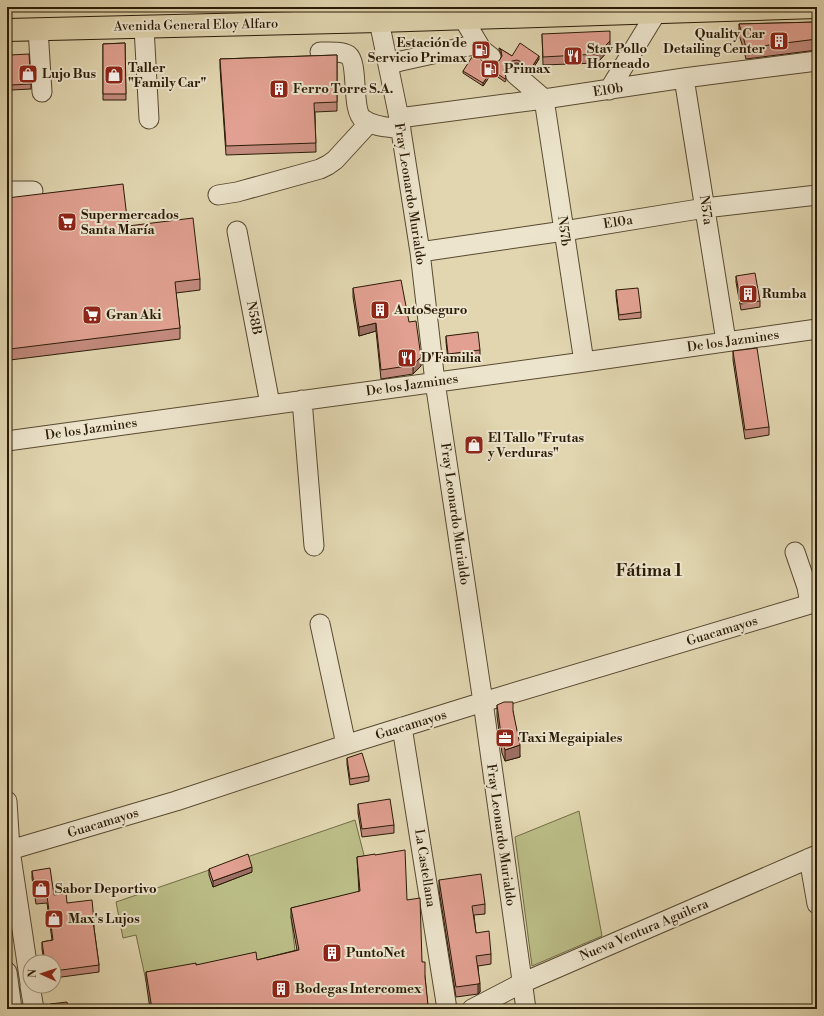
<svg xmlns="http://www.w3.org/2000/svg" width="824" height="1016" viewBox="0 0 824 1016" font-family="'Libre Bodoni',serif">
<rect width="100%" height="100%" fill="#e1d6b0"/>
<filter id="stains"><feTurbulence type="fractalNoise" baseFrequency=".005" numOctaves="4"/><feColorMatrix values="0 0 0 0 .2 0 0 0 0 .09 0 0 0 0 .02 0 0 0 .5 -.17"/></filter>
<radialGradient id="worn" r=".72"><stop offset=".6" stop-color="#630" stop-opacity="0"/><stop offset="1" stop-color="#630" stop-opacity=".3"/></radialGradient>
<path fill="#babc86" stroke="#726c46" d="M 579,811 L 602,936 L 532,966 L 515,837 Z
M 355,820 L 365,859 L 357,862 L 362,900 L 291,917 L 296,959 L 146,981 L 136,935 L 123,938 L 116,902 Z"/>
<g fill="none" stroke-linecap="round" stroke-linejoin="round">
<g stroke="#584a31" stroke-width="21">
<path id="minor" d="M 463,18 L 482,50 L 491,57
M 379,21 L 399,118 L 420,252 L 435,382 L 483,702 L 526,1009
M 144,27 L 149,119
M 38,29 L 42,92
M 320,52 C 327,52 342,51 348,55 C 359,63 351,110 363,119 C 373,127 388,127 401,129
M 388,65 L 401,61 L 478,44
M 515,74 L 544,99 L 584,362
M 684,78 L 726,341
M 609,90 L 656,13
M 399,118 L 544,99 L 684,78 L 817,61
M 7,191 L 33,191
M 218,195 L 237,192 L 320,169 L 328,165 L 335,160 L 369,123
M 237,231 L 270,404
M 420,252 L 564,231 L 705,208 L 817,195
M 302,400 L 314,546
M 7,441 L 584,362 L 817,329
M 795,552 L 807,587 L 810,604
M 320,624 L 344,735 L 345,745
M 402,727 L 447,1009
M 7,801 L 10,850 L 30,983
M 7,850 L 10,850 L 176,801 L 345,745 L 483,702 L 817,602
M 809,858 L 817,904
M 7,972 L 12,1009
M 30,986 L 34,1009
M 472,1009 L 522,983 L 817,855"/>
</g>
<g stroke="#2a1b07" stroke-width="24">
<path id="major" d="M 7,30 L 379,21 L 817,7"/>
</g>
<use href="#minor" stroke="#ece4cc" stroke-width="19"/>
<use href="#major" stroke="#e1d6b0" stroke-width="22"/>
</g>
<path fill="#c28a7d" stroke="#2a1b07" d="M 817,22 L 817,50 L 746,59 L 743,47 L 739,35 L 739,24 Z
M 542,34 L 610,49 L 597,63 L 543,65 Z
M 125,43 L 126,100 L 103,100 L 103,44 Z
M 499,48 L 512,56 L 539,59 L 530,73 L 522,65 L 517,63 L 512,64 L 507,67 L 504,71 L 506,80 L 505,82 L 492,73 L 483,86 L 463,73 L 463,71 L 485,63 L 490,65 L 495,64 L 499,61 L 502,56 L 501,53 L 499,50 Z
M 10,55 L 31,84 L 31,89 L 11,90 Z
M 337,55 L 337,111 L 315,112 L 316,152 L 226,155 L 220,68 L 220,59 Z
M 7,198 L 128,226 L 200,279 L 200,290 L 176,293 L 180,328 L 180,339 L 10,360 L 7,337 Z
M 736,276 L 760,301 L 760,307 L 741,310 L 736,282 Z
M 353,288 L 409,322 L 421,366 L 413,374 L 381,379 L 376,331 L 359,336 L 353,297 Z
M 616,290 L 641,312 L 641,318 L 619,320 L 616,296 Z
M 446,336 L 480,350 L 480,356 L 448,360 L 446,342 Z
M 733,351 L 769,427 L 769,435 L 745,439 L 733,360 Z
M 497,705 L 513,711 L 520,757 L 505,761 L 502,753 L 497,716 Z
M 347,758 L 369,776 L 369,781 L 350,785 L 347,764 Z
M 358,804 L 394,825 L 394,833 L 362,837 L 358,813 Z
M 375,855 L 407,900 L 422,962 L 425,977 L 428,1009 L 150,1009 L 146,981 L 146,972 L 196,965 L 257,960 L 297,950 L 291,917 L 291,908 L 359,892 L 357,857 Z
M 209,869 L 252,872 L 213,887 L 209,875 Z
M 32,871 L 54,895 L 94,921 L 94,928 L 99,965 L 99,972 L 54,978 L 54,962 L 44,962 L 42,949 L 42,942 L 52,940 L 47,903 L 36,904 L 32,878 Z
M 439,880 L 485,904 L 485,914 L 474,915 L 476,933 L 491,954 L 491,964 L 478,966 L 480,992 L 478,994 L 456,997 L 439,890 Z"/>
<path fill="#9e7066" stroke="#2a1b07" d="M 610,41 L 610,49 L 597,63 L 597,54 Z
M 539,56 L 539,59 L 530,73 L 530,70 Z
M 512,61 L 512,64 L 507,67 L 504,72 L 504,69 L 507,64 Z
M 492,70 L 492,73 L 483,86 L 483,83 Z
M 376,323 L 376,331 L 359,336 L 359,327 Z
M 421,357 L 421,366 L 413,374 L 413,365 Z
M 520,745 L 520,757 L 505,761 L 505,750 Z
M 252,867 L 252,872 L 213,887 L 213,881 Z
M 480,983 L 480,992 L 478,994 L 478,984 Z
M 428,1005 L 428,1009 L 418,1009 Z"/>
<path fill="#e1a091" stroke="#2a1b07" d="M 817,22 L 817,39 L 746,48 L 743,36 L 739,24 Z
M 610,31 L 610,41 L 597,54 L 543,57 L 542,34 Z
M 125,43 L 126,94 L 103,94 L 103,44 Z
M 520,43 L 539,56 L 530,70 L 522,62 L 517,60 L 512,61 L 507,64 L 504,69 L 505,74 L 506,77 L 505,79 L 492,70 L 483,83 L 463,71 L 474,54 L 485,63 L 490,65 L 495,64 L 499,61 L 502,56 L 501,50 L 499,48 L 512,56 Z
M 29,54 L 31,84 L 11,85 L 10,55 Z
M 337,55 L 337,102 L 314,103 L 316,143 L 226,146 L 220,59 Z
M 123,184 L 128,226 L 193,218 L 200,279 L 175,282 L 180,328 L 10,349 L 7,325 L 7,198 Z
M 755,273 L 760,301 L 741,304 L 736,276 Z
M 401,280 L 409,322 L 416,321 L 421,357 L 413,365 L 381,370 L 376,323 L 359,327 L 353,288 Z
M 638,288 L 641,312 L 619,315 L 616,290 Z
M 478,332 L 480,350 L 448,354 L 446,336 Z
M 757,348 L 769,427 L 745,430 L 733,351 Z
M 504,702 L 513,702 L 513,711 L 520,745 L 505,750 L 502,741 L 497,705 Z
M 362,753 L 369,776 L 350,779 L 347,758 Z
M 390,799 L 394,825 L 362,829 L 358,804 Z
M 405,850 L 407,900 L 420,898 L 422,962 L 425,962 L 425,977 L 428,1005 L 418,1009 L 152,1009 L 146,972 L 196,963 L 196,965 L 256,952 L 257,960 L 299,950 L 291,908 L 360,891 L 357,857 L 375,854 L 375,855 Z
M 248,854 L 252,867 L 213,881 L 209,869 Z
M 50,868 L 54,895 L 66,893 L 67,903 L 92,900 L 94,921 L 93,921 L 99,965 L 54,971 L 54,962 L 45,962 L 42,942 L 53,940 L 47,896 L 36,897 L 32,871 Z
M 481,874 L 485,904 L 472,906 L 476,933 L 489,931 L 491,954 L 476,956 L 480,983 L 478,984 L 456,987 L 439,880 Z
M 67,1002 L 68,1009 L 51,1009 L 50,1004 Z"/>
<defs>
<g id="building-square" transform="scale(1)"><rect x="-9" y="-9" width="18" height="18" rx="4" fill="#8f2418" stroke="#ece4cc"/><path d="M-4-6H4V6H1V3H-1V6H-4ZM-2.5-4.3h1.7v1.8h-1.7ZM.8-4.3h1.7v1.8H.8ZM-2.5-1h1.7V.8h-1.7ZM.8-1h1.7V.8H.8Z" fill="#fff"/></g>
<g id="fuel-square" transform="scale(1)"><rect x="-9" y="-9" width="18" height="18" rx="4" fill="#8f2418" stroke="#ece4cc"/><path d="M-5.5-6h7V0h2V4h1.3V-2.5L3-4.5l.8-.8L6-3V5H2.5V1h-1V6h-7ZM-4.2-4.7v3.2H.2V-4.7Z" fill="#fff"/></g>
<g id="restaurant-square" transform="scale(1)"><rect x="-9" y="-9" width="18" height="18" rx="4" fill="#8f2418" stroke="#ece4cc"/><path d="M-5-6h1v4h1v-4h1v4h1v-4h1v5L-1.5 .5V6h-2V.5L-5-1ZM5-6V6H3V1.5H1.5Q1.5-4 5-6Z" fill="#fff"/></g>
<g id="shop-square" transform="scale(1)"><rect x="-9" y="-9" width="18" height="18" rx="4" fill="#8f2418" stroke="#ece4cc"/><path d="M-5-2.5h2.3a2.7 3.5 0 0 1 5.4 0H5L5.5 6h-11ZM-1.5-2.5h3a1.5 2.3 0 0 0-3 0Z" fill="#fff"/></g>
<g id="supermarket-square" transform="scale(1)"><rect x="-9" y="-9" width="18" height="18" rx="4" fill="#8f2418" stroke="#ece4cc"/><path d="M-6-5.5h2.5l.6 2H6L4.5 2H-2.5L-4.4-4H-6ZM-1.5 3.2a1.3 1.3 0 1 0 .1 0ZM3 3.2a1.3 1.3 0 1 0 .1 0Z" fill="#fff"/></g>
<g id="office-square" transform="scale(1)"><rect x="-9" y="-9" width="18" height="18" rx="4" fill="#8f2418" stroke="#ece4cc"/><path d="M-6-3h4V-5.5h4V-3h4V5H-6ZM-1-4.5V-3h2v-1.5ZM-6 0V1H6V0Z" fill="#fff"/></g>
</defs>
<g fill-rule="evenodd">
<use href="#building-square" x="779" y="41"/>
<use href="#fuel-square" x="481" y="50"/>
<use href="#restaurant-square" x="573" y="56"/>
<use href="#fuel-square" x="490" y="69"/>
<use href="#shop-square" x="28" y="74"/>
<use href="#shop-square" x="114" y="75"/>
<use href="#building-square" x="279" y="89"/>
<use href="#supermarket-square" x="67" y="222"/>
<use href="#building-square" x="748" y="294"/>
<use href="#building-square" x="380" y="310"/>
<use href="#supermarket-square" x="92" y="315"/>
<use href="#restaurant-square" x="407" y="358"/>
<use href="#shop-square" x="474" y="445"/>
<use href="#office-square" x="505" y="738"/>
<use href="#shop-square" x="41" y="889"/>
<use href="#shop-square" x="54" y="919"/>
<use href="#building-square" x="332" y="953"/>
<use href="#building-square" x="281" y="989"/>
</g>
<g text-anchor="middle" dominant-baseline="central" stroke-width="4" stroke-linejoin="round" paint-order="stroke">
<g font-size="13" fill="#2a1b07" stroke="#ece4cc">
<text transform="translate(196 25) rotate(-1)">Avenida General Eloy Alfaro</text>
<text transform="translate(608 90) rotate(-9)">E10b</text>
<text transform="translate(410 194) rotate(81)">Fray Leonardo Murialdo</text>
<text transform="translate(706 210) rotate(81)">N57a</text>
<text transform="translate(618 222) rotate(-9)">E10a</text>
<text transform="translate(564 231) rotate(82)">N57b</text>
<text transform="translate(254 318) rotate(79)">N58B</text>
<text transform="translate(733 341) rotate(-8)">De los Jazmines</text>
<text transform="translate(412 385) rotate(-8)">De los Jazmines</text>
<text transform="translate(91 429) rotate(-8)">De los Jazmines</text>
<text transform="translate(455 514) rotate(82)">Fray Leonardo Murialdo</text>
<text transform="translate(722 631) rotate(-17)">Guacamayos</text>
<text transform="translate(411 725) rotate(-17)">Guacamayos</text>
<text transform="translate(103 823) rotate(-17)">Guacamayos</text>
<text transform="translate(501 835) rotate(82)">Fray Leonardo Murialdo</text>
<text transform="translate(425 868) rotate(81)">La Castellana</text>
<text transform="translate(644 930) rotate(-23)">Nueva Ventura Aguilera</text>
</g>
<g font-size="13" font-weight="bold" fill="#2a1b07" stroke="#ece4cc" text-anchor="start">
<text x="765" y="34" text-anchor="end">Quality Car<tspan x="765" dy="15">Detailing Center</tspan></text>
<text x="467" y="43" text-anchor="end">Estación de<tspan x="467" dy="15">Servicio Primax</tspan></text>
<text x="587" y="49">Stav Pollo<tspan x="587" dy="15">Horneado</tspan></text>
<text x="128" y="68">Taller<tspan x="128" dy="15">"Family Car"</tspan></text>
<text x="504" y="69">Primax</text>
<text x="42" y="74">Lujo Bus</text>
<text x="293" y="89">Ferro Torre S.A.</text>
<text x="81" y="215">Supermercados<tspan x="81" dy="15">Santa María</tspan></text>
<text x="762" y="294">Rumba</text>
<text x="394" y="310">AutoSeguro</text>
<text x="106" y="315">Gran Aki</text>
<text x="421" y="358">D'Familia</text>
<text x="488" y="438">El Tallo "Frutas<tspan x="488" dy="15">y Verduras"</tspan></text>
<text x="519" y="738">Taxi Megaipiales</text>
<text x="55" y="889">Sabor Deportivo</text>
<text x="68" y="919">Max's Lujos</text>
<text x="346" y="953">PuntoNet</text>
<text x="295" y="989">Bodegas Intercomex</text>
</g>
<g font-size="17" font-weight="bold" fill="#2a1b07" stroke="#ece4cc">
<text x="649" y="571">Fátima 1</text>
</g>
</g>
<rect width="824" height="1016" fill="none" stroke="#e1d6b0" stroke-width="24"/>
<rect x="8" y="8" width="808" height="1000" fill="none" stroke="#2a1b07" stroke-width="2"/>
<rect x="12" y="12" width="800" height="992" fill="none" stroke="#2a1b07"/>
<g transform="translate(42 974) rotate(273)"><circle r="19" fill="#ece4cc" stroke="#9e947d"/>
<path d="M0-3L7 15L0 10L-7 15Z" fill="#8f2418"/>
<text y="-6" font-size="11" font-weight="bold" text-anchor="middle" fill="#2a1b07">N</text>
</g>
<rect width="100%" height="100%" filter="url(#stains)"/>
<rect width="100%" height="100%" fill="url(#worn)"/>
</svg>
